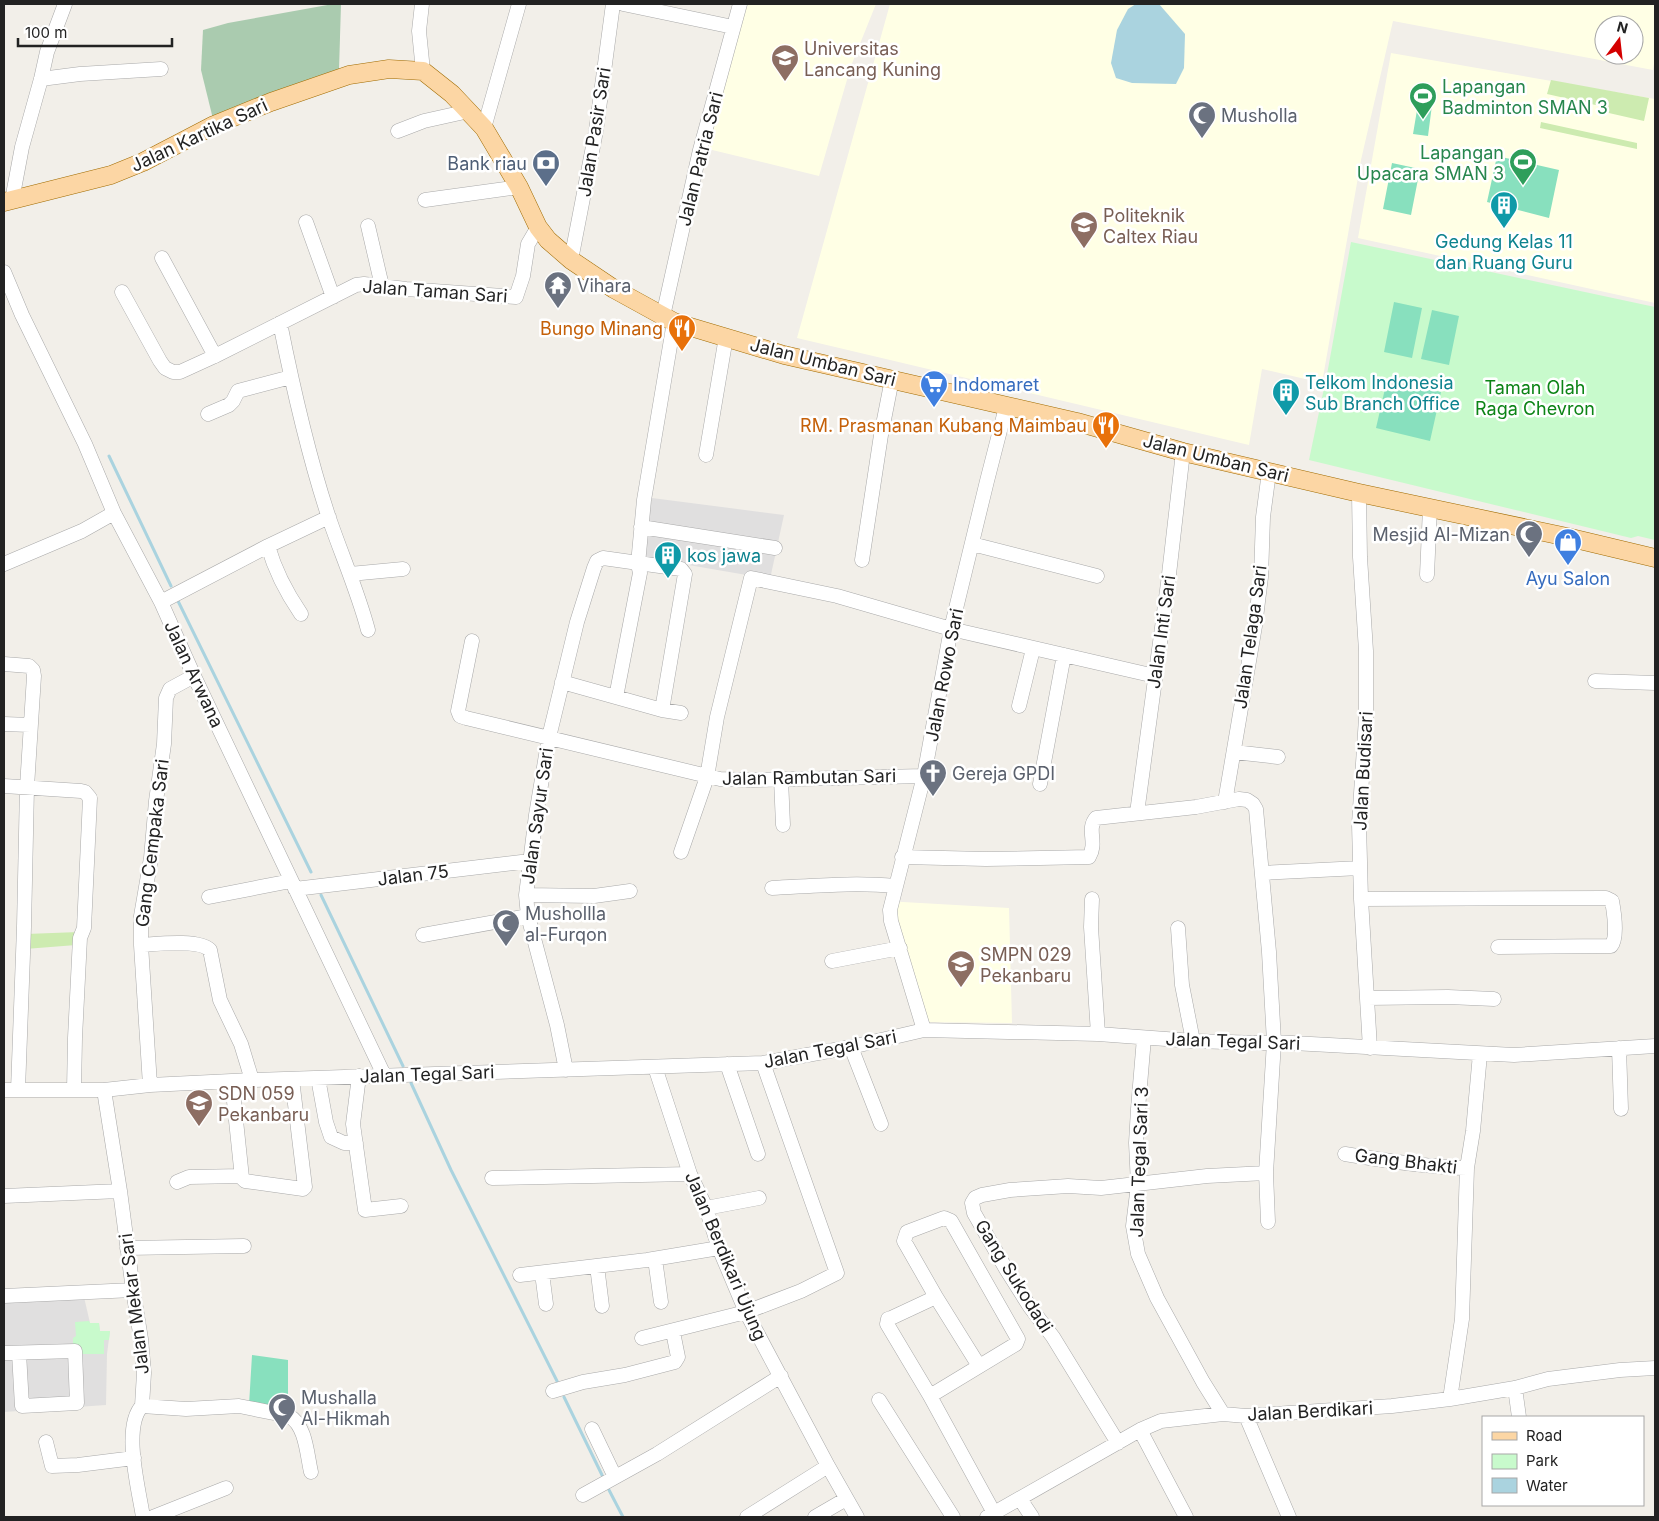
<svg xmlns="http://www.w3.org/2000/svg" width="1659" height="1521" viewBox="0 0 1659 1521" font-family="Inter,sans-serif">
<rect width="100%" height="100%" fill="#f2efe9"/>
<path fill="#e0dfdf" d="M 652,498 L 784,515 L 770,579 L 642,557 Z
M 84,1297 L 90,1323 L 99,1323 L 100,1331 L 110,1331 L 107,1354 L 106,1405 L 4,1412 L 4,1300 Z"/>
<path fill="#ffffe5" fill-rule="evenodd" d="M 744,4 L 876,4 L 851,66 L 819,176 L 704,148 Z
M 890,4 L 1655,4 L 1655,57 L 1653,70 L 1393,21 L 1361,160 L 1322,383 L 1262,369 L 1249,445 L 797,338 ZM 1604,25 L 1634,25 L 1634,55 L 1604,55 Z
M 1391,53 L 1655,99 L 1655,303 L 1358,238 Z
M 885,901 L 1009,908 L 1012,1023 L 920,1022 Z"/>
<path fill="#cdebb0" d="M 1551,80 L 1649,98 L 1644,121 L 1600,111 L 1600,106 L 1547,94 Z
M 1541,122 L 1637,143 L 1637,149 L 1540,128 Z
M 79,932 L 76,945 L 25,949 L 26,934 Z"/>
<path fill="#aacbaf" d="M 333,4 L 341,4 L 339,70 L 213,119 L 201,70 L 203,30 L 228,23 Z"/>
<path fill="#c8facc" d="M 1351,242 L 1655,307 L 1655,540 L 1638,536 L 1631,538 L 1309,460 L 1328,369 Z
M 89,1321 L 90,1323 L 99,1323 L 100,1331 L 110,1331 L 109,1340 L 104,1340 L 104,1354 L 81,1354 L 79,1346 L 73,1344 L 73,1338 L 76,1336 L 75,1322 Z"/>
<path fill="#88e0be" d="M 1418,104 L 1432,105 L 1428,136 L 1413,134 Z
M 1497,156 L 1559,170 L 1549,218 L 1487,202 Z
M 1392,163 L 1420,169 L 1411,215 L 1383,209 Z
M 1394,302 L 1422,308 L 1412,358 L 1384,352 Z
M 1432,310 L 1459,316 L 1449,365 L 1421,359 Z
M 1387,380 L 1441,392 L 1430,441 L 1376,428 Z
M 252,1355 L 288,1360 L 288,1411 L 249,1405 Z"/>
<path fill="#aad3df" d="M 1136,4 L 1159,4 L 1185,34 L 1184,68 L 1176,84 L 1132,83 L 1116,78 L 1111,63 L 1117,30 L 1128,9 Z"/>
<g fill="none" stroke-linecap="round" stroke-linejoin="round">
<path stroke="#aad3df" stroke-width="3" d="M 109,456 L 171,586
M 178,601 L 311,872
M 321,895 L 403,1066
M 411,1083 L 451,1170 L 557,1381
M 564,1397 L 602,1475
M 609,1490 L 623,1517"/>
<g stroke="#a9a9a9" stroke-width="15">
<path id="minor" d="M 422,4 L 419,31 L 423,71
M 623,4 L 733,27
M 41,79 L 80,74 L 161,69
M 484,128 L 519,4
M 398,131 L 424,121 L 469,111
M 12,200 L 22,147 L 41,79 L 47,52 L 65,4
M 425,200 L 519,187
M 306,222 L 333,297
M 368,226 L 382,286
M 162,258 L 215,356
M 571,260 L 596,131 L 613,4
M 4,272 L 22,315 L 85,444 L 114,513 L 161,602 L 194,676 L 384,1075
M 122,292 L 160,361 L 165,368 L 173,372 L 180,372 L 215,356 L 356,285 L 364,284 L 406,289 L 516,297 L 523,276 L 528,244 L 538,227
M 663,316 L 700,150 L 740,4
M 280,323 C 293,388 308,455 329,518 C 342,556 358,592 368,630
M 208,414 L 229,405 L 233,401 L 238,391 L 291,377
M 706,455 L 726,337
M 1359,493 L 1360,557 L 1366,651 L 1366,718 L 1359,824 L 1361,899 L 1370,1048
M 641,527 L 775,548
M 972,544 L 1097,576
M 268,546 C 275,571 286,592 301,614
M 862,560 L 881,435 L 892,379
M 4,564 L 82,531 L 114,513
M 350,574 L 403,569
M 1427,575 L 1430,508
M 161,602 L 268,546 L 329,517
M 472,641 L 458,711 L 460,716 L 466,718 L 720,779 L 751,780 L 924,776
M 4,664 L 29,666 L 33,670 L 34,676 L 27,787 L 24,927 L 18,1090
M 1595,681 L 1655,683
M 562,682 L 662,710 L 681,713
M 616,697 L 640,573 L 638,564 L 644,500 L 674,322
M 1019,706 L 1033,649
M 4,724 L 30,725
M 1234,752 L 1278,757
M 781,779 L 783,825
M 1040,784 L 1064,655
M 4,786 L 81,791 L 85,792 L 90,798 L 84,928 L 80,938 L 75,1038 L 74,1090
M 1225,802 L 1255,626 L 1261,577 L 1263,517 L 1269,472
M 1137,813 L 1168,583 L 1183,452
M 681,852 L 707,777 L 717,717 L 751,578 L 837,596 L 951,629 L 1155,676
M 902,857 L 986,859 L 1089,857 C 1098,842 1086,830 1096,818 L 1196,807 L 1239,799 L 1247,800 L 1253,804 L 1256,809 L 1269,952 L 1274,1042 L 1266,1173 L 1268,1222
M 1262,873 L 1360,868
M 772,888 C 814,886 854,882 895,886
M 295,889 L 530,861
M 526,895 L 594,896 L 630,891
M 209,897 L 291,881
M 1092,899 L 1091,927 L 1098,1034
M 1361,899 L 1606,898 L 1612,901 C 1614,912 1618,938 1611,946 L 1498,947
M 1178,928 L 1182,985 L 1193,1041
M 423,935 L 528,916
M 141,945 C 157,944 199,939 210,950 L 220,1000 L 241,1044 L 252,1080
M 832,961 L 900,948
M 1367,998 L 1448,997 L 1494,999
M 924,1030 L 891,921 L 890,910 L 924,776 L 951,629 L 987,481 L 1006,407
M 1144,1038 L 1138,1109 L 1136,1143 L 1138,1185 L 1133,1226 L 1138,1254 L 1157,1298 L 1203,1382 L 1223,1414
M 851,1047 L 881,1124
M 1619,1048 L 1621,1109
M 727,1064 L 758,1154
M 655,1067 L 690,1174 L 706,1208 L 719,1248 L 746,1312 L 828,1466 L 857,1517
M 566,1070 L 557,1025 L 528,916 L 526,895 L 536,815 L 549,737 L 577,622 L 594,568 L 597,561 L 603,558 L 681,569 L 685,574 L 662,710
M 359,1076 L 353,1124 L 365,1210 L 401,1206
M 318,1078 L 326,1122 L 331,1137 L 344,1143 L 356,1143
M 232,1082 L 242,1178 L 245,1181 L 303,1189 L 305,1187 L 292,1079
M 150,1085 L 141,945 L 141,916 L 151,858 L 156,801 L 164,744 L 166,698 L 170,689 L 194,676
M 4,1090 L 104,1090 L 150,1085 L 252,1080 L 763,1063 L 851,1047 L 924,1030 L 1098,1034 L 1193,1041 L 1261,1043 L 1274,1042 L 1514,1055 L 1655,1046
M 104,1090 L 120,1191 L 133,1290 L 141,1339 L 144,1373 L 142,1406 C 122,1427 139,1490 143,1517
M 1345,1154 C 1386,1161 1425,1167 1467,1168
M 492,1178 L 690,1174
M 177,1182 L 189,1177 L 242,1176
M 4,1196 L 120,1191
M 706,1208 L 759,1198
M 127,1248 L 244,1246
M 655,1259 L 661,1302
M 597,1266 L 602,1306
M 542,1273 L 546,1304
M 520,1275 L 647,1260 L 719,1248
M 4,1296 L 133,1290
M 936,1297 L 979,1366
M 642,1338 L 746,1312 L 801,1291 L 837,1273 L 763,1063
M 4,1353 L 75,1351 L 77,1403 L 22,1406 L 19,1353
M 1515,1388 L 1519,1417
M 553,1391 L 583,1382 L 625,1375 L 675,1362 L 678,1357 L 673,1332
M 930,1396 L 1016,1344 L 1018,1339 L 951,1221 L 944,1218 L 907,1232 L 904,1241 L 936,1297 L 891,1318 L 888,1319 L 887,1324 L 930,1396 L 994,1513
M 1450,1399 L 1462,1319 L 1467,1168 L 1473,1131 L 1480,1054
M 879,1400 L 953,1517
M 142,1406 L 186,1409 L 239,1406 L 289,1416 C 306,1425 307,1455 311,1472
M 1246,1416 L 1289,1517
M 592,1429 L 615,1477
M 1140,1430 L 1186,1517
M 46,1442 L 52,1466 L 78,1465 L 134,1458
M 1118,1443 L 1053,1337 L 1030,1307 L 1006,1269 L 974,1213 L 972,1203 L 975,1198 L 982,1195 L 1010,1190 L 1068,1186 L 1101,1188 L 1207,1176 L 1266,1173
M 583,1495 L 657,1454 L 781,1376
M 1020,1499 L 1032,1517
M 153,1517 L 226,1488
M 747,1517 L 828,1466
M 815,1517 L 846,1499
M 987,1517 L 1140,1430 L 1161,1421 L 1223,1414 L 1246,1416 L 1392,1406 L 1450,1399 L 1515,1388 L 1548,1379 L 1620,1370 L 1655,1368"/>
</g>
<g stroke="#a06b00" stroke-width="19">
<path id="major" d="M 4,202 L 111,175 L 143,162 L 214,125 L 271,102 L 349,75 L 389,69 L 423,71 L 452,94 L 484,128 L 519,187 L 538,227 L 548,240 L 571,260 L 614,289 L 674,322 L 784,355 L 1077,422 L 1183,452 L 1359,493 L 1567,537 L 1655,558"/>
</g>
<use href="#minor" stroke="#fff" stroke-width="14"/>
<use href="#major" stroke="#fcd6a4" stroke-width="18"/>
</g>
<defs>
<g id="university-pin" transform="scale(1.4375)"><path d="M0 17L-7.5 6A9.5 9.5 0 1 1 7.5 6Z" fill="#8d6e63" stroke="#fff"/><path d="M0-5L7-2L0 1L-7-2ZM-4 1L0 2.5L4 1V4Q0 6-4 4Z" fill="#fff"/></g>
<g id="stadium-pin" transform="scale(1.4375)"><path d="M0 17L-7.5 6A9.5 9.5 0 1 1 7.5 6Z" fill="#2e9e5b" stroke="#fff"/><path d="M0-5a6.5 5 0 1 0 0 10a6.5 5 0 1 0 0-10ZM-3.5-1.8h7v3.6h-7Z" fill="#fff"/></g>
<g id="mosque-pin" transform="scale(1.4375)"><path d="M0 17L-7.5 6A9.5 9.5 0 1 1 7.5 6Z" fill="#6b7280" stroke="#fff"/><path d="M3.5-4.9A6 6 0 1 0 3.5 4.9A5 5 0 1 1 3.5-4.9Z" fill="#fff"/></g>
<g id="bank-pin" transform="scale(1.4375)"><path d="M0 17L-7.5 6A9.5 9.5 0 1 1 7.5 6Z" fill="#5c6f8a" stroke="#fff"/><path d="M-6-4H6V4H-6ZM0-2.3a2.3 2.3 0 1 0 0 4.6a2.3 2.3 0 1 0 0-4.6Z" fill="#fff"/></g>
<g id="building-pin" transform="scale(1.4375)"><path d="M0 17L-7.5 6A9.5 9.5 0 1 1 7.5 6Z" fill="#0f9aa8" stroke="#fff"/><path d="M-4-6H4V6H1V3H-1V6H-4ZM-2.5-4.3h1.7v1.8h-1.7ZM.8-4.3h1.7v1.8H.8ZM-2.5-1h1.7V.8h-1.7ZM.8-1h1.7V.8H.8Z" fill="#fff"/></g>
<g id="temple-pin" transform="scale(1.4375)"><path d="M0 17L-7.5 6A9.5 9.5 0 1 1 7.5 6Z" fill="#6b7280" stroke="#fff"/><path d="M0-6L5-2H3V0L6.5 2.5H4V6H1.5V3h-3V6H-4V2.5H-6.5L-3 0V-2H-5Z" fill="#fff"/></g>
<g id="restaurant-pin" transform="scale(1.4375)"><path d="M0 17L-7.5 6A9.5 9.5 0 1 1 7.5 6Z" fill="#e8710a" stroke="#fff"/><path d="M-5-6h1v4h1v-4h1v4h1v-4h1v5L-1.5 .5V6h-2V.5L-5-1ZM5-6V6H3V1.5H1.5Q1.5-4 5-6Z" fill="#fff"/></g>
<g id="supermarket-pin" transform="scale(1.4375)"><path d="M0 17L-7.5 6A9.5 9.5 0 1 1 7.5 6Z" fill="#3f7fe0" stroke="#fff"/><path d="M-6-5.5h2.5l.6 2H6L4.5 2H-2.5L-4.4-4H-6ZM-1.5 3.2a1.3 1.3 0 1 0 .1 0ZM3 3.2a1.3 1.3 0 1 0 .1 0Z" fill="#fff"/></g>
<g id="shop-pin" transform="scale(1.4375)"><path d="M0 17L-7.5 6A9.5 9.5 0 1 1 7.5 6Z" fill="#3f7fe0" stroke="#fff"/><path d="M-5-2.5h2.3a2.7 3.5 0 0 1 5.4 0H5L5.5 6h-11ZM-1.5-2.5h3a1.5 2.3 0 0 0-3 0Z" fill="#fff"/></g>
<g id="church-pin" transform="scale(1.4375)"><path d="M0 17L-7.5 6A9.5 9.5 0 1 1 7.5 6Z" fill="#6b7280" stroke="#fff"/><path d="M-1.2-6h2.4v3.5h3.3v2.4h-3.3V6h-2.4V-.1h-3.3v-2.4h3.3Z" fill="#fff"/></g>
<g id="school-pin" transform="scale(1.4375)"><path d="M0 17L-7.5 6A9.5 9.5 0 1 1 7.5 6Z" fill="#8d6e63" stroke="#fff"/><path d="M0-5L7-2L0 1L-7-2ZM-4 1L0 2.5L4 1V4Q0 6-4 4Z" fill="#fff"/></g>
</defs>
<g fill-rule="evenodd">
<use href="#university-pin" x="785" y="58"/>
<use href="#stadium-pin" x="1423" y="96"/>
<use href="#mosque-pin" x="1202" y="115"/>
<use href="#stadium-pin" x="1523" y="162"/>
<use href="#bank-pin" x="546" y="163"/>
<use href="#building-pin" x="1504" y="205"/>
<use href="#university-pin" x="1084" y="225"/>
<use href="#temple-pin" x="558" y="285"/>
<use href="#restaurant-pin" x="682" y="328"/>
<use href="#supermarket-pin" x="934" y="384"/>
<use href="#building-pin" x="1286" y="392"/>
<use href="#restaurant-pin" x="1106" y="425"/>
<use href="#mosque-pin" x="1529" y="534"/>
<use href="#shop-pin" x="1568" y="542"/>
<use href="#building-pin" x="668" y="555"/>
<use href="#church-pin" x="933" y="773"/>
<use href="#mosque-pin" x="506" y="923"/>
<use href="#school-pin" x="961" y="964"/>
<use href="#school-pin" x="199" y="1103"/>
<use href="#mosque-pin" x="282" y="1407"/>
</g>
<g text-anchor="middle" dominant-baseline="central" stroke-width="5" stroke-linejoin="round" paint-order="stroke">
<g font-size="18" fill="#785e54" stroke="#fff" text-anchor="start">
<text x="804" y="48">Universitas<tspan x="804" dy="21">Lancang Kuning</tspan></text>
<text x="1103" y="215">Politeknik<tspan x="1103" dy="21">Caltex Riau</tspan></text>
<text x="980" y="954">SMPN 029<tspan x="980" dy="21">Pekanbaru</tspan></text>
<text x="218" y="1093">SDN 059<tspan x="218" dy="21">Pekanbaru</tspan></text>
</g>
<g font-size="18" fill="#27864d" stroke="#fff" text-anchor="start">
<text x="1442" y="86">Lapangan<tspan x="1442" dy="21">Badminton SMAN 3</tspan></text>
<text x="1504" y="152" text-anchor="end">Lapangan<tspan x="1504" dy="21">Upacara SMAN 3</tspan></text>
</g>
<g font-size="18" fill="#5b616d" stroke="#fff" text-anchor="start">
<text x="1221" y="115">Musholla</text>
<text x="577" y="285">Vihara</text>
<text x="1510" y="534" text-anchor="end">Mesjid Al-Mizan</text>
<text x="952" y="773">Gereja GPDI</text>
<text x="525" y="913">Mushollla<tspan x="525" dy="21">al-Furqon</tspan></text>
<text x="301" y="1397">Mushalla<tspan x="301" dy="21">Al-Hikmah</tspan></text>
</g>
<g font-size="18" fill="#222" stroke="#fff">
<text transform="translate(594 132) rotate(-81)">Jalan Pasir Sari</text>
<text transform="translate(199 135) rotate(-25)">Jalan Kartika Sari</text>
<text transform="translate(700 159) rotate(-76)">Jalan Patria Sari</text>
<text transform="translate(435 291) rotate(4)">Jalan Taman Sari</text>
<text transform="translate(823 362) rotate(14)">Jalan Umban Sari</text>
<text transform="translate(1216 458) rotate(14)">Jalan Umban Sari</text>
<text transform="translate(1161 632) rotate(-82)">Jalan Inti Sari</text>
<text transform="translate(1250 637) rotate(-82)">Jalan Telaga Sari</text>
<text transform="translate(194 674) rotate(65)">Jalan Arwana</text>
<text transform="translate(944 675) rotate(-79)">Jalan Rowo Sari</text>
<text transform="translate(1363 771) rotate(-87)">Jalan Budisari</text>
<text transform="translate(809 777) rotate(-1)">Jalan Rambutan Sari</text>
<text transform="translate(537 816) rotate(-82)">Jalan Sayur Sari</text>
<text transform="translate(152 843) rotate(-83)">Gang Cempaka Sari</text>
<text transform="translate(413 875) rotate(-7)">Jalan 75</text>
<text transform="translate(1233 1041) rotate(2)">Jalan Tegal Sari</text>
<text transform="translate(830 1049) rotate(-11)">Jalan Tegal Sari</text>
<text transform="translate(427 1074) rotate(-2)">Jalan Tegal Sari</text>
<text transform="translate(1406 1161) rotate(7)">Gang Bhakti</text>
<text transform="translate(1139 1162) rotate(-88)">Jalan Tegal Sari 3</text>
<text transform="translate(726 1256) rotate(67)">Jalan Berdikari Ujung</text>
<text transform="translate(1014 1276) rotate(58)">Gang Sukodadi</text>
<text transform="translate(134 1304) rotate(-97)">Jalan Mekar Sari</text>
<text transform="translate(1310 1411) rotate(-3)">Jalan Berdikari</text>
</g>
<g font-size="18" fill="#4e5e75" stroke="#fff" text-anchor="end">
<text x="527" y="163">Bank riau</text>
</g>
<g font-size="18" fill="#0d838f" stroke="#fff" text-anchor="start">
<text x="1504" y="241" text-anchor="middle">Gedung Kelas 11<tspan x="1504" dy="21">dan Ruang Guru</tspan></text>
<text x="1305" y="382">Telkom Indonesia<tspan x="1305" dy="21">Sub Branch Office</tspan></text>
<text x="687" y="555">kos jawa</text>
</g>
<g font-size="18" fill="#c56008" stroke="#fff" text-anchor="end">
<text x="663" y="328">Bungo Minang</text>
<text x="1087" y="425">RM. Prasmanan Kubang Maimbau</text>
</g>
<g font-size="18" fill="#366cbe" stroke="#fff" text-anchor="start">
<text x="953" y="384">Indomaret</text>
<text x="1568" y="578" text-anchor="middle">Ayu Salon</text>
</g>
<g font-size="18" fill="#0c8416" stroke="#fff">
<text x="1535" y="387">Taman Olah<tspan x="1535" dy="21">Raga Chevron</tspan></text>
</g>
</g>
<rect width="1659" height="1521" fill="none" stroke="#222222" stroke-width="10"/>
<rect x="1482" y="1416" width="162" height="90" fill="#ffffff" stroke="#a7a7a7"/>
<rect x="1492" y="1432" width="25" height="8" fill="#fcd6a4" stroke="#a7a7a7"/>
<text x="1526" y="1441" font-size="15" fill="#222222">Road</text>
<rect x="1492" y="1454" width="25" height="15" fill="#c8facc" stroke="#a7a7a7"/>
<text x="1526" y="1466" font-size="15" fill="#222222">Park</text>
<rect x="1492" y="1478" width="25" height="15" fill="#aad3df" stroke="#a7a7a7"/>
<text x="1526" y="1491" font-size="15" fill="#222222">Water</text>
<g transform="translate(1619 40) rotate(15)"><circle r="24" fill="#ffffff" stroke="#a7a7a7"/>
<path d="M0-4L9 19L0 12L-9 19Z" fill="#d40000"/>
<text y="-8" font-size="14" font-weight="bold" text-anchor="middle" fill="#222222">N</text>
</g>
<path d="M18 38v8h154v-8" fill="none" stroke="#222222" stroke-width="2.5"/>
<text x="25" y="38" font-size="15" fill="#222222" stroke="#ffffff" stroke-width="4" paint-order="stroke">100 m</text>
</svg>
